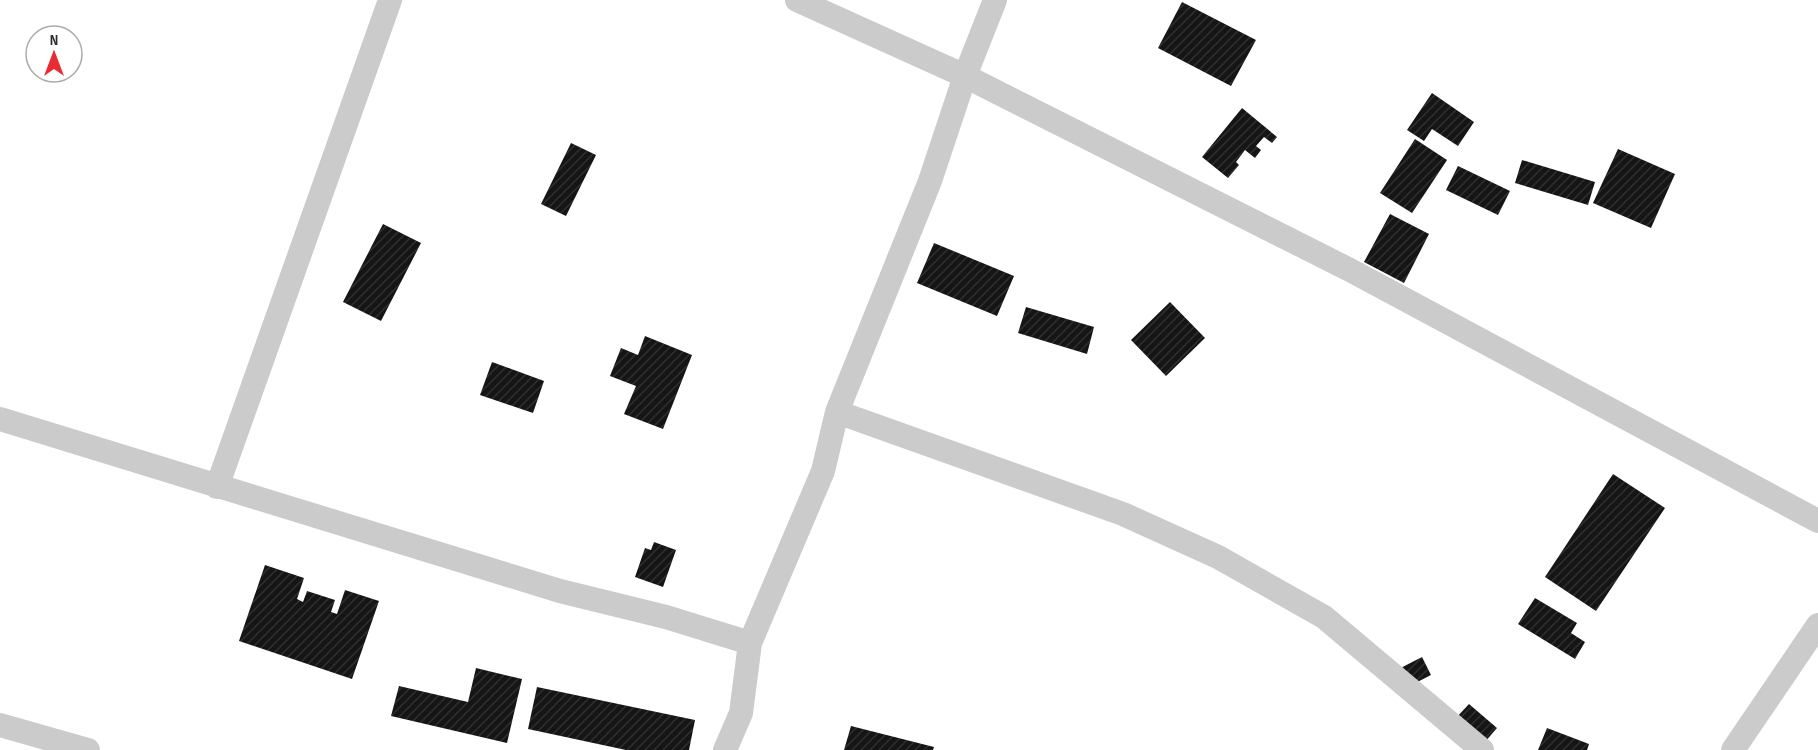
<svg xmlns="http://www.w3.org/2000/svg" width="1818" height="750" viewBox="0 0 1818 750" font-family="'Sofia Sans Condensed',sans-serif">
<defs>
<pattern id="building-hatch" width="6" height="6" patternUnits="userSpaceOnUse" patternTransform="scale(1.5)"><rect width="6" height="6" fill="#151515"/><path d="M-1 1l2-2M0 6l6-6M5 7l2-2" fill="none" stroke="#2f2f2f"/></pattern>
</defs>
<rect width="100%" height="100%" fill="#fff"/>
<path fill="url(#building-hatch)" d="M 1182,2 L 1256,40 L 1231,86 L 1158,48 Z
M 1432,93 L 1474,122 L 1458,146 L 1432,129 L 1424,141 L 1407,130 Z
M 1242,108 L 1277,137 L 1272,143 L 1264,137 L 1256,146 L 1261,150 L 1255,158 L 1245,150 L 1236,162 L 1239,165 L 1228,178 L 1202,157 Z
M 1415,139 L 1447,160 L 1412,213 L 1380,193 Z
M 571,143 L 596,155 L 566,216 L 541,204 Z
M 1618,149 L 1675,174 L 1651,228 L 1593,203 Z
M 1522,160 L 1595,182 L 1588,205 L 1515,183 Z
M 1458,166 L 1510,191 L 1498,215 L 1446,190 Z
M 1390,214 L 1429,234 L 1404,283 L 1364,262 Z
M 383,224 L 421,243 L 381,321 L 343,302 Z
M 934,243 L 1014,276 L 997,316 L 917,283 Z
M 1170,302 L 1205,338 L 1166,376 L 1131,340 Z
M 1026,307 L 1094,327 L 1087,354 L 1018,333 Z
M 645,336 L 692,355 L 663,429 L 624,414 L 636,386 L 610,376 L 621,348 L 638,355 Z
M 492,362 L 544,381 L 533,413 L 480,395 Z
M 1613,474 L 1665,508 L 1596,611 L 1545,577 Z
M 654,542 L 676,550 L 663,587 L 635,577 L 645,548 L 651,550 Z
M 265,565 L 304,578 L 297,599 L 303,602 L 307,591 L 335,600 L 331,612 L 337,614 L 345,590 L 379,601 L 352,679 L 239,641 Z
M 1535,598 L 1577,623 L 1571,633 L 1585,642 L 1575,659 L 1518,624 Z
M 1422,657 L 1431,675 L 1396,693 L 1387,675 Z
M 476,668 L 522,679 L 507,743 L 391,716 L 399,686 L 468,702 Z
M 537,687 L 695,720 L 689,750 L 626,750 L 528,729 Z
M 1469,704 L 1497,728 L 1484,743 L 1456,718 Z
M 851,726 L 934,747 L 933,750 L 844,750 Z
M 1547,728 L 1589,744 L 1587,750 L 1538,750 Z"/>
<g fill="none" stroke-linecap="round" stroke-linejoin="round">
<path stroke="#cbcbcb" stroke-width="24" d="M 797,0 L 965,76 L 1350,270 L 1818,521
M 837,412 L 1123,514 L 1218,557 L 1324,617 L 1482,750
M 0,419 L 560,591 L 666,617 L 750,643 L 823,471 L 837,412 L 930,181 L 965,76 L 995,0
M 217,487 L 390,0
M 0,725 L 88,750
M 725,750 L 741,713 L 750,643
M 1733,750 L 1818,625"/>
</g>
<g transform="translate(54 54)"><circle r="28" fill="#ffffff" stroke="#ababab" stroke-width="1.5"/>
<path d="M0-4.5L10 22L0 15L-10 22Z" fill="#e92b33"/>
<text y="-9" font-size="16" font-weight="bold" text-anchor="middle" fill="#2e2e2e">N</text>
</g>
</svg>
